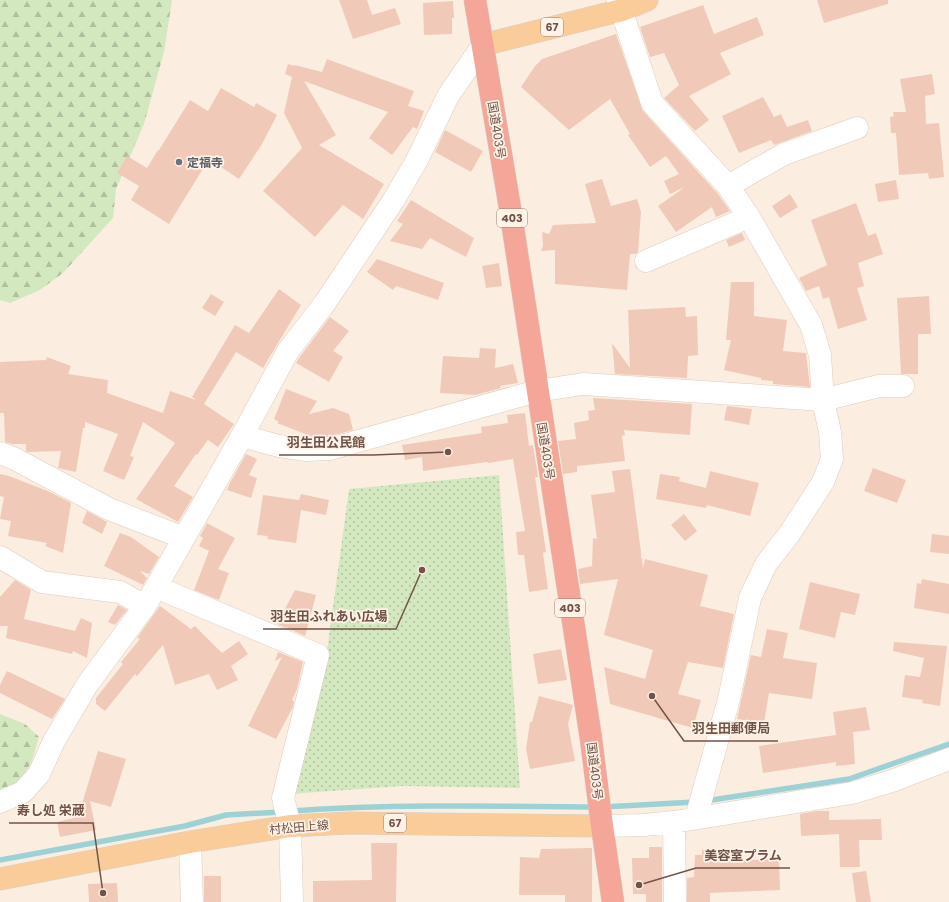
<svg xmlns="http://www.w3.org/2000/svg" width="949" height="902" viewBox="0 0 949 902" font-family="Poppins,'Noto Sans JP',sans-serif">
<defs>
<pattern id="forest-firs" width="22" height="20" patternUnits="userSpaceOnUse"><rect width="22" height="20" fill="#d4e8c0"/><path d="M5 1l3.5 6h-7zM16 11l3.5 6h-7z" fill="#b0bf9e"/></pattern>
<pattern id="park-dots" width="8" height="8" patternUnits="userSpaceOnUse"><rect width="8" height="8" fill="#d4e8c0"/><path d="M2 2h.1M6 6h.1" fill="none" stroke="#b0bf9e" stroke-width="1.8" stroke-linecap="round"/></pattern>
</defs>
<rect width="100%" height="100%" fill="#fbeee0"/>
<path fill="url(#forest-firs)" d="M 0,0 L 172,0 L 164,52 L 144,124 L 116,189 L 113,218 L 63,273 L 40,290 L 10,303 L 0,300 Z
M 0,714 L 25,724 L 39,737 L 32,761 L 20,782 L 0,790 Z"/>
<path fill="url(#park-dots)" d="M 499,475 L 520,788 L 402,786 L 290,794 L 327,651 L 349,489 Z"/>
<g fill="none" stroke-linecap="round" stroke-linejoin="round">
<path stroke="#9cd2d5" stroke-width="5.5" d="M 705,801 L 849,779 L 949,744
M 603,807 L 695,802
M 292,811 C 392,804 494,806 595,807
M 0,860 L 185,826 L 226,815 L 281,812"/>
</g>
<path fill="#f0c9b9" d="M 339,0 L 367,0 L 372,15 L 395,8 L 401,24 L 353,39 Z
M 817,0 L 888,0 L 888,4 L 824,23 Z
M 453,1 L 454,18 L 452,18 L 452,34 L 424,35 L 423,3 Z
M 703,5 L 714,34 L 757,17 L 764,35 L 720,53 L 731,74 L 689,96 L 709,120 L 695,131 L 664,98 L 679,85 L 664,53 L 650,57 L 640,27 Z
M 616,34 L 643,111 L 718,194 L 730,211 L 716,217 L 712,207 L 676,232 L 658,206 L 685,187 L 670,194 L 664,181 L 679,174 L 666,156 L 650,167 L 628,135 L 630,134 L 610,99 L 569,130 L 521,87 L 535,66 L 542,59 Z
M 327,59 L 414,91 L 408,106 L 424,111 L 417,129 L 413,127 L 392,155 L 369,138 L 388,112 L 304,81 L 336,135 L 319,145 L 384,184 L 363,219 L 343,205 L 315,237 L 263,191 L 302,148 L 284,113 L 292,77 L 285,74 L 288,64 L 295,66 L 295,65 L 322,72 Z
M 932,74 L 935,94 L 925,96 L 926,124 L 939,123 L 944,177 L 929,179 L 928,173 L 899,175 L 896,133 L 891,133 L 890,117 L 894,116 L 893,112 L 906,112 L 900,79 Z
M 221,88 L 254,107 L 256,103 L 277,115 L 262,144 L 239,179 L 209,159 L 169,224 L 131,200 L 139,186 L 117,173 L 127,156 L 147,168 L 158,150 L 159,150 L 190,100 L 208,111 Z
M 763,97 L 774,117 L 781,114 L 787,127 L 808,120 L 812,131 L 774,145 L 771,140 L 739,153 L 722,116 Z
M 445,130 L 483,151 L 471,172 L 435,152 Z
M 602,179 L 611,206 L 637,199 L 641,212 L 638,252 L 636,254 L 630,254 L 627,290 L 555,284 L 555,250 L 541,251 L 543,246 L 542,232 L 549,234 L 553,225 L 596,223 L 585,184 Z
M 896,180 L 899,199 L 878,202 L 875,184 Z
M 790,194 L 798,207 L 780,218 L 772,206 Z
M 411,200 L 474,238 L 466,257 L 430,238 L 422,249 L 390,241 L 403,224 L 397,221 Z
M 856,203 L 868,236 L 876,233 L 883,254 L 858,263 L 864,286 L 857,288 L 867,320 L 838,329 L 829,297 L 823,299 L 819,286 L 806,291 L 799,278 L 827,265 L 811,220 Z
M 742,233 L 745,240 L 729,247 L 726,240 Z
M 377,259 L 444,283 L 438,300 L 396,286 L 393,290 L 367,272 Z
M 499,263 L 502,286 L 486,288 L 482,266 Z
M 731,282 L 754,282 L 754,316 L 787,320 L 783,351 L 806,353 L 810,387 L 773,384 L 773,381 L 761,380 L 761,378 L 724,370 L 731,340 L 726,340 Z
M 279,289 L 301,305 L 263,368 L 236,352 L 204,404 L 234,424 L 218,447 L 208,440 L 197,455 L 196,454 L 174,486 L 193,497 L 178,522 L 136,499 L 175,443 L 143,422 L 130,456 L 134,457 L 124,480 L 103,471 L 118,434 L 85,422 L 85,428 L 83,428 L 76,472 L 58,468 L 61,451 L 28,452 L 26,451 L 26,444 L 12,444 L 5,442 L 4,413 L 0,413 L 0,362 L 46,360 L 47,357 L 71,366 L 68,374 L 108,380 L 107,393 L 163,413 L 170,391 L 196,400 L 192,397 L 235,325 L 249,333 Z
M 211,294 L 224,302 L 215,316 L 202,308 Z
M 929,296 L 931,334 L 918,334 L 918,374 L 901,374 L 897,298 Z
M 685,307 L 686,317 L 697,316 L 698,355 L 688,356 L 687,378 L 615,374 L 612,343 L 630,368 L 628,310 Z
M 330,317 L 349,331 L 333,351 L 343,357 L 329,382 L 296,363 L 299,358 Z
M 480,348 L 496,349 L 495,368 L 513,364 L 518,383 L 500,386 L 501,388 L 475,395 L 440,393 L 443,356 L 479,358 Z
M 286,389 L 317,401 L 309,414 L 333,408 L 349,414 L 353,430 L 328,437 L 313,437 L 277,423 L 279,422 L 274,419 Z
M 593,398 L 692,404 L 690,435 L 624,430 L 625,435 L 622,436 L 625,461 L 577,466 L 577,472 L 563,474 L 558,441 L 576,439 L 574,423 L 589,420 L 588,411 L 595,410 Z
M 727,406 L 752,409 L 749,425 L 724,420 Z
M 525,413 L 529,446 L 533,445 L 538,477 L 535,477 L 546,552 L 543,553 L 548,589 L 529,592 L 524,555 L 518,555 L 516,532 L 525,531 L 513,459 L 488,463 L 487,462 L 423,471 L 422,457 L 405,460 L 402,445 L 482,433 L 481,427 L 508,423 L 507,415 Z
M 246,454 L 257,459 L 249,475 L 257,478 L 251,498 L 227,490 L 230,483 Z
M 873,468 L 906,480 L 897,503 L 864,491 Z
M 630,469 L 641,552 L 641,558 L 642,558 L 643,568 L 645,559 L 708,575 L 700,606 L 734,614 L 723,668 L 688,662 L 678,694 L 701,700 L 693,728 L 610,704 L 604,667 L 645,679 L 653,650 L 604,635 L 618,579 L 580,584 L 578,569 L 592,566 L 593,538 L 597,539 L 591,495 L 615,492 L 612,471 Z
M 710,471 L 759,483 L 750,516 L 707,505 L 706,508 L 656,499 L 660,474 L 680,477 L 679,481 L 706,488 Z
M 0,474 L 9,476 L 50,492 L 71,503 L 63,553 L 45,546 L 47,543 L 8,536 L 11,521 L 0,519 L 4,497 L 0,496 Z
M 301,494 L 329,500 L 326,515 L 301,510 L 296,543 L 267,539 L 268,536 L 257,535 L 263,495 L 299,500 Z
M 87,511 L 107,522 L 102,534 L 82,523 Z
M 684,514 L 697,531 L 685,541 L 671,525 Z
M 207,523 L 235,538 L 218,569 L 229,573 L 219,600 L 194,590 L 209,551 L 199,546 L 203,538 L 200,536 Z
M 120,533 L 131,537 L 159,557 L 149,574 L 140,571 L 147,578 L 143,585 L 104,566 Z
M 932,534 L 949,536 L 949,554 L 930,552 Z
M 922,579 L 949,584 L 949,614 L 914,608 L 917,583 L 921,584 Z
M 15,580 L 31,590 L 24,619 L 75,631 L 81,618 L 92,623 L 87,658 L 73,651 L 72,654 L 6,638 L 8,626 L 0,626 L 0,597 Z
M 810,582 L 860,594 L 855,615 L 841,612 L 835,638 L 799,629 Z
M 295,590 L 316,595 L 305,636 L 287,628 L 288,627 L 286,628 L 277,624 Z
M 118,605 L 127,610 L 115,625 L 108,622 Z
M 160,606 L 191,629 L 195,626 L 222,653 L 239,641 L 248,654 L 231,666 L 238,680 L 217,690 L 209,674 L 175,685 L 163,645 L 137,676 L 135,674 L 105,711 L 96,704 L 96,698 L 123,664 L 121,662 L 140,639 L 137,638 Z
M 767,629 L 788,633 L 783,658 L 817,663 L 812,699 L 769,693 L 764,723 L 737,719 L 751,655 L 761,657 Z
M 894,642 L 947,646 L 940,706 L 922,703 L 923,700 L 902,697 L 905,675 L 920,677 L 924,658 L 893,651 Z
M 561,649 L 567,680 L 538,684 L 533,654 Z
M 278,652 L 303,662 L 297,689 L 292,700 L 294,701 L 293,707 L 276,739 L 248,726 L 282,657 L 275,661 Z
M 7,671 L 65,699 L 52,719 L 0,693 L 0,685 Z
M 539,696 L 573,705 L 568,724 L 575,761 L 530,769 L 526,749 L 530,722 L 532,722 Z
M 866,707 L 870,730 L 853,732 L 855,764 L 836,766 L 836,762 L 763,773 L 759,746 L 836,735 L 833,712 Z
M 98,751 L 126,759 L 111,807 L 90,801 L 96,830 L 60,837 L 57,822 L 78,817 Z
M 817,811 L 829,811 L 829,820 L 881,819 L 882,840 L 859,840 L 860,867 L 840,867 L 839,834 L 801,836 L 800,814 Z
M 371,843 L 397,843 L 396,902 L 313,902 L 313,881 L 372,880 Z
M 649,847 L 662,847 L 662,902 L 646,902 L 646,894 L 633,894 L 632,858 L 649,858 Z
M 592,848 L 592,902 L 565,902 L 565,895 L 519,895 L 520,857 L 539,858 L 541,849 Z
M 719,849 L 720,861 L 779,859 L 780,890 L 710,893 L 710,902 L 687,902 L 687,878 L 694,877 L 695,855 L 702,855 L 702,850 Z
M 866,871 L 871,902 L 856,902 L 852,873 Z
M 204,876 L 221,876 L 221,902 L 204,902 Z
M 117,883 L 118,902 L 89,902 L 88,884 Z"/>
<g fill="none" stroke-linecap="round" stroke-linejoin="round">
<g stroke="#dfcabd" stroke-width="23">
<path id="minor" d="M 618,0 L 652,103 L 728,186 L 749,217 L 811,325 L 820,355 L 823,400 L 830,432 L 832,459 L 823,482 L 790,533 L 766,564 L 750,598 L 729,699 L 696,818
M 728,186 L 784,154 L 857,128
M 646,261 L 749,217
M 242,436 L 279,446 L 306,450 L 330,449 L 537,391 L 583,384 L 823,400 L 879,386 L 903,386
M 0,453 L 13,458 L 109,509 L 184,538
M 0,557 L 42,582 L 120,592 L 145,606
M 156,587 L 318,655 L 283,798 L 290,826 L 292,902
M 0,802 L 23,792 L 39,774 L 54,741 L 87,685 L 145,606 L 156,587 L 242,436 L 288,351 L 325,303 L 393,201 L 416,162 L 448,96 L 483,45
M 674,822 L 675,902
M 602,826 L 644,825 L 674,822 L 852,793 L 892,781 L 949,759
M 190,842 L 192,902"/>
</g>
<g stroke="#d7cfcc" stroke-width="23">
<path id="major" d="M 483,45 L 622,10 L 647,0
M 0,879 L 190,842 L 290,826 L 349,823 L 602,826"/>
</g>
<g stroke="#d7cfcc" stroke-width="23">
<path id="highway" d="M 475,0 L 510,208 L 591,739 L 602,826 L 613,902"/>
</g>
<use href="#minor" stroke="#fff" stroke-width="22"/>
<use href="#major" stroke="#f9cc9a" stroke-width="22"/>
<use href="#highway" stroke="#f4a798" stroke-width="22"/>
</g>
<circle fill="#6b7280" stroke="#fff2e6" stroke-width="1.5" cx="179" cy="162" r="4"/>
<g text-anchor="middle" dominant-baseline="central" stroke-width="3.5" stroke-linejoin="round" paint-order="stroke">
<g fill="#fff2e6" stroke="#9c8377" stroke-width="1">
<rect x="541" y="18" width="22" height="18" rx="3"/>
<rect x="497" y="209" width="30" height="18" rx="3"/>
<rect x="555" y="599" width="30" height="18" rx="3"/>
<rect x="384" y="814" width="22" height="18" rx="3"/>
</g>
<g font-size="11" font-weight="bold" fill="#715348">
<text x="552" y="27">67</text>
<text x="512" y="218">403</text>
<text x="570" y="608">403</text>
<text x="395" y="823">67</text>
</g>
<g font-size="12" fill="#715348" stroke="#fff2e6">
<text transform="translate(497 130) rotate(81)">国道403号</text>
<text transform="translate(546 451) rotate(81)">国道403号</text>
<text transform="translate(595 771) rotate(83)">国道403号</text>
<text transform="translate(299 827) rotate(-5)">村松田上線</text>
</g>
<g font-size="12" font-weight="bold" fill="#5b616d" stroke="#fff2e6" text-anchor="start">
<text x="187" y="162">定福寺</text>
</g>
</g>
<path fill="none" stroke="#715348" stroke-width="1.5" d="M448 452L373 455H279M422 570L396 629H263M652 696L684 741H778M103 893L93 823H9M639 885L696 868H790"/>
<g fill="#715348" stroke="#fff2e6" stroke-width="1.5">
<circle cx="448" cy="452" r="4"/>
<circle cx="422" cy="570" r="4"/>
<circle cx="652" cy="696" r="4"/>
<circle cx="103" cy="893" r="4"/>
<circle cx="639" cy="885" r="4"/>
</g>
<g font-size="13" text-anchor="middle" font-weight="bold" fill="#715348" stroke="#fff2e6" stroke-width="3.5" stroke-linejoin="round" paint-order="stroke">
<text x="326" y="447">羽生田公民館</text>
<text x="329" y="621">羽生田ふれあい広場</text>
<text x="731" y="733">羽生田郵便局</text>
<text x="51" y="815">寿し処 栄蔵</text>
<text x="743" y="860">美容室プラム</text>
</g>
</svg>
